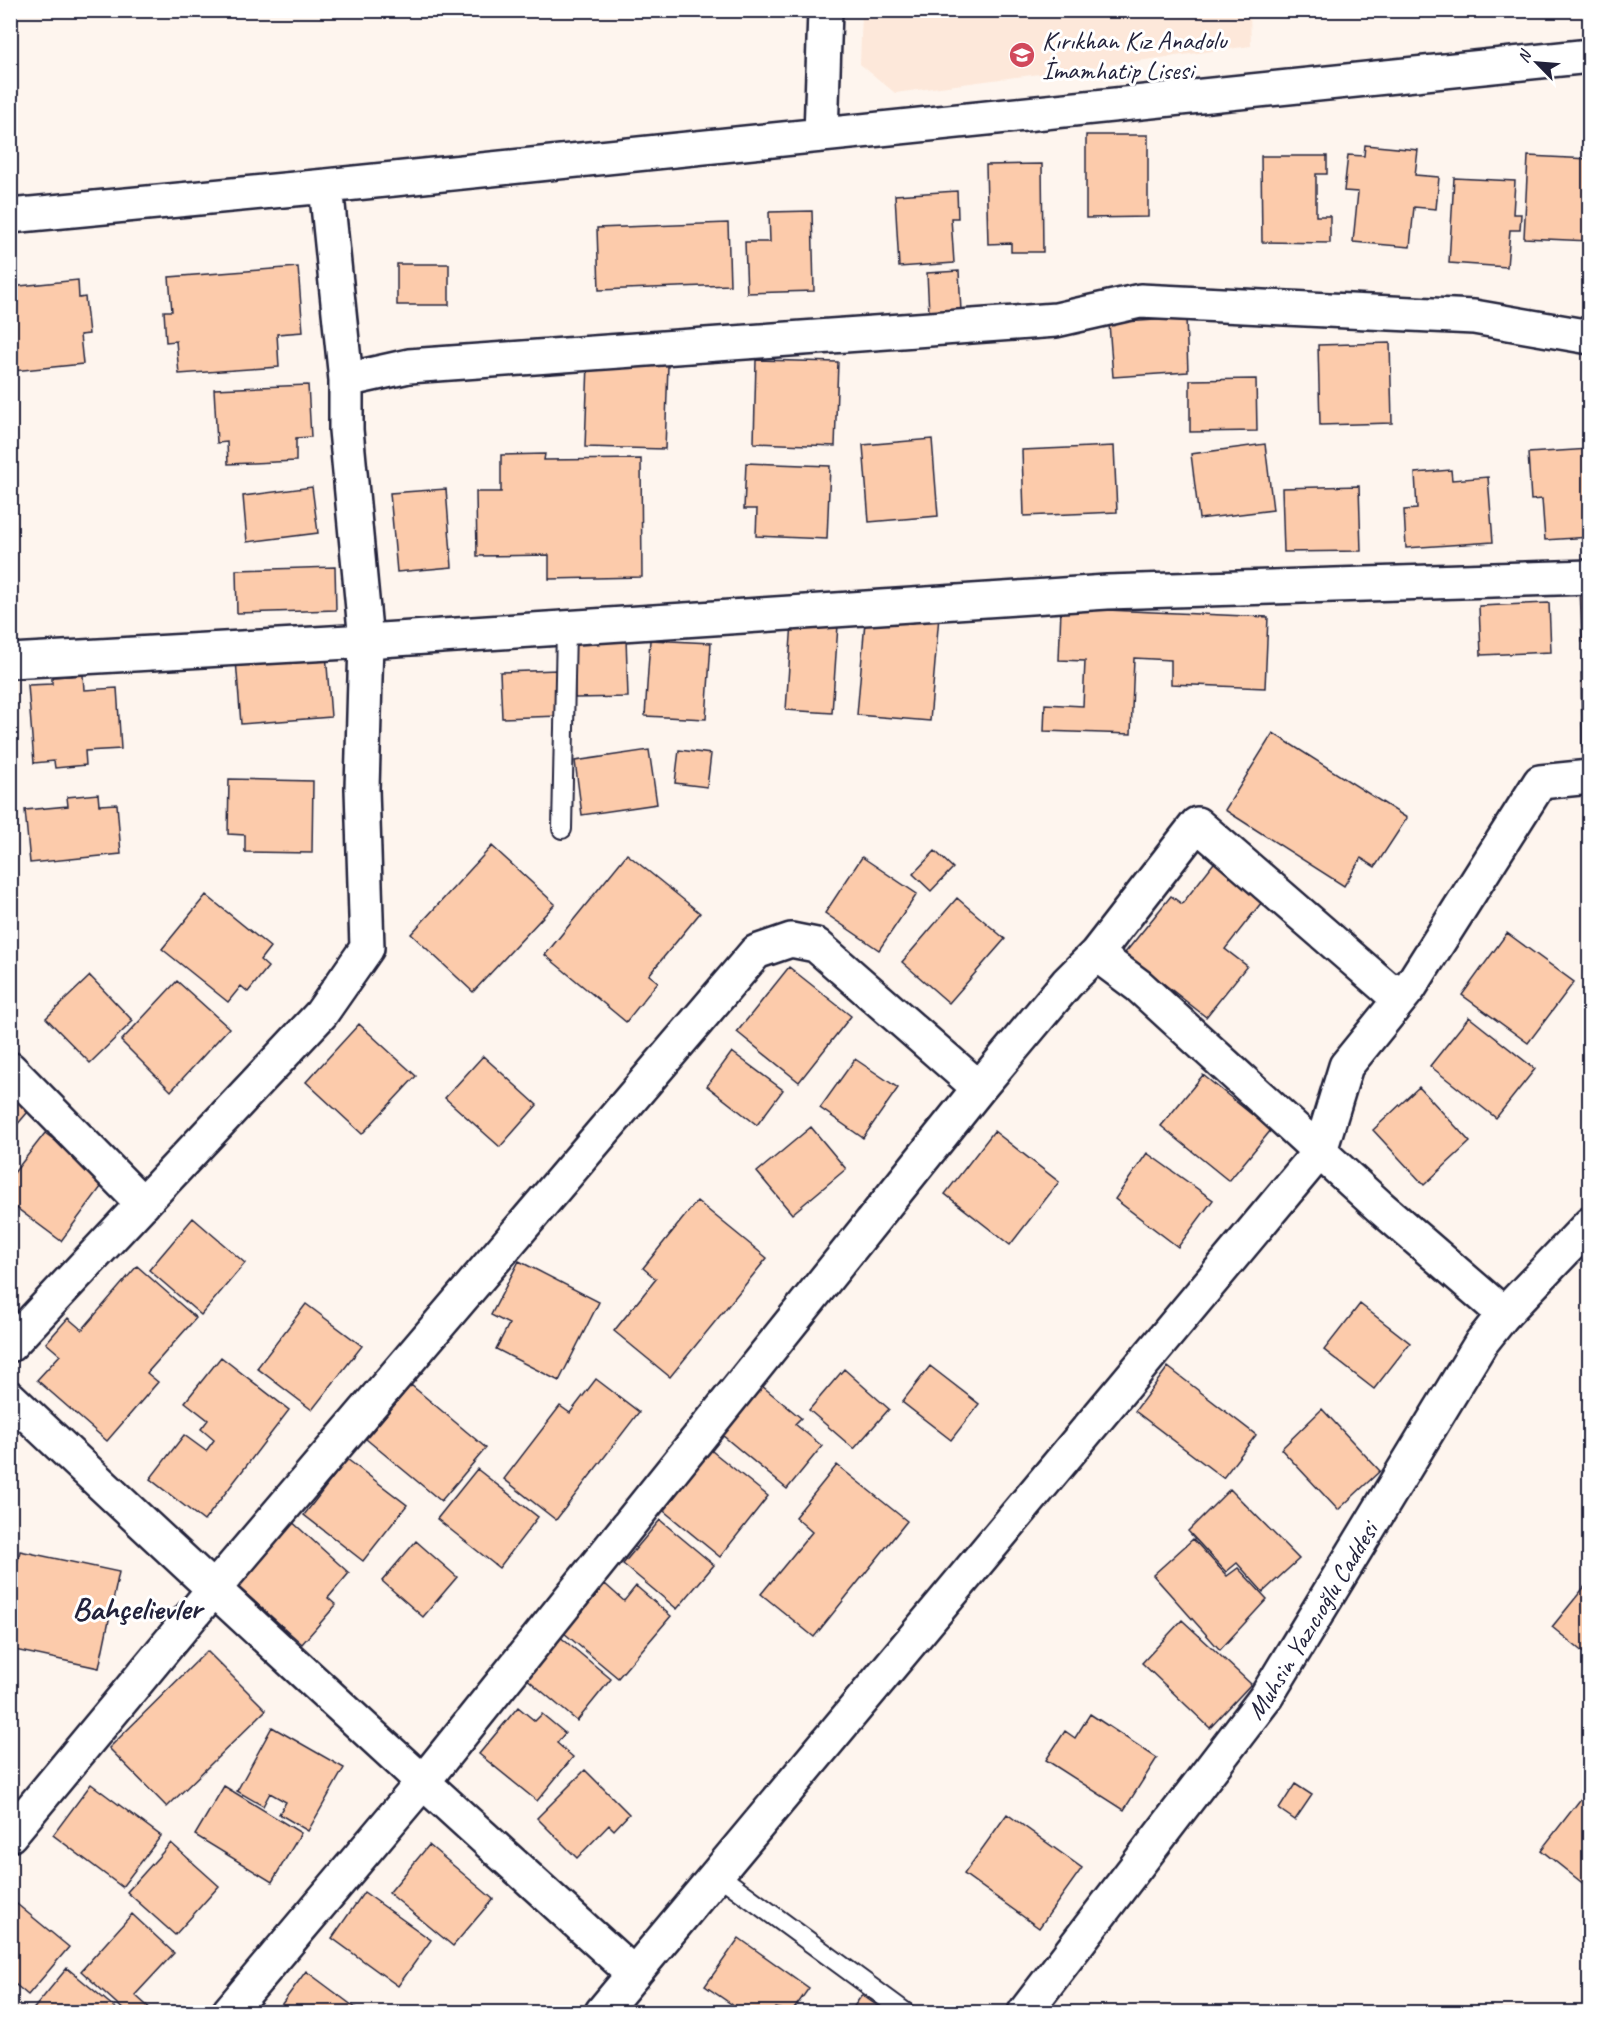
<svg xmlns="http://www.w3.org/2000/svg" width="1600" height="2023" viewBox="0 0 1600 2023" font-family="Caveat,sans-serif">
<rect width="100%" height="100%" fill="#fef5ee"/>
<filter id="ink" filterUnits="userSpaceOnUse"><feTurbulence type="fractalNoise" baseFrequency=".0167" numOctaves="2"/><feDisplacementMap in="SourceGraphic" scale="12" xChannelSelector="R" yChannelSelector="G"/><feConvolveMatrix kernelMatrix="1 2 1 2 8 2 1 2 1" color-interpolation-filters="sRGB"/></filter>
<g filter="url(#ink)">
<path fill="#fde8da" d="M 862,11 L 1250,11 L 1251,46 L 895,93 L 860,64 Z"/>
<path fill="#fccbab" stroke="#22223b" stroke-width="1.5" d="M 1086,135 L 1148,135 L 1148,217 L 1086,218 Z
M 1365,145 L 1418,150 L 1415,175 L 1439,177 L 1436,209 L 1414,207 L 1410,247 L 1353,242 L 1358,192 L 1344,191 L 1348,155 L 1364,156 Z
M 1261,156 L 1327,156 L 1327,174 L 1316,174 L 1316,216 L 1330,216 L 1330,243 L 1262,242 Z
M 1528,156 L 1590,159 L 1590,241 L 1524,238 Z
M 1042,164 L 1043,252 L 1011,252 L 1011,243 L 988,244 L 986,165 Z
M 1454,178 L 1515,181 L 1513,214 L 1521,214 L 1520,230 L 1510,230 L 1507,267 L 1449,263 Z
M 957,191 L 958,218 L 951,218 L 954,263 L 899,267 L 895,195 Z
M 812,211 L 814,291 L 747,293 L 745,242 L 770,242 L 769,212 Z
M 728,223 L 730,285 L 599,290 L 597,228 Z
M 397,264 L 449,264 L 449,305 L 397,305 Z
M 298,267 L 303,332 L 277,334 L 279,367 L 179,374 L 176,341 L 166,342 L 164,311 L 172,311 L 169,277 Z
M 959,271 L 961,312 L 929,313 L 927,273 Z
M 78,280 L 79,298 L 85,297 L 89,334 L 80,335 L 83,364 L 13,371 L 10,346 L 10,287 Z
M 1186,318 L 1188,372 L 1113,377 L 1109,323 Z
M 1390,343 L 1392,423 L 1320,425 L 1318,345 Z
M 756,360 L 838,362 L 835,446 L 754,443 Z
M 588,363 L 668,365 L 665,449 L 585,447 Z
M 1256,379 L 1257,431 L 1190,432 L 1190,380 Z
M 308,385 L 311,437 L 296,438 L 296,461 L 228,464 L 227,442 L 217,443 L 214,389 Z
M 932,439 L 938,516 L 869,522 L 863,445 Z
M 1265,444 L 1273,510 L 1199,519 L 1191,454 Z
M 1114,446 L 1117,512 L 1024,516 L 1022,450 Z
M 1590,449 L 1590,537 L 1545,540 L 1542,499 L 1531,500 L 1528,453 Z
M 545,454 L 544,460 L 641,459 L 642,577 L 549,579 L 549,555 L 477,556 L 476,492 L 501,492 L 501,455 Z
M 746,463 L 830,466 L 827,539 L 756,536 L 757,509 L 744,509 Z
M 1451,470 L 1452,480 L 1488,477 L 1493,542 L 1406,548 L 1404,510 L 1417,509 L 1415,473 Z
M 1359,486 L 1361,551 L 1284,552 L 1282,488 Z
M 312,487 L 318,533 L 247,542 L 243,496 Z
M 446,489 L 452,567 L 397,572 L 390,493 Z
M 335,567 L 336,610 L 237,613 L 236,570 Z
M 1590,585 L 1590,642 L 1582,642 L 1580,586 Z
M 1549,603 L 1551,652 L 1481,655 L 1479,606 Z
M 1061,608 L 1268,617 L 1265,688 L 1171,684 L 1171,660 L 1134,658 L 1131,734 L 1044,731 L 1045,704 L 1083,706 L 1085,661 L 1059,660 Z
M 866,610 L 939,616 L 930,721 L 857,715 Z
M 792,622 L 838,625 L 832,713 L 786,710 Z
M 626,638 L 628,697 L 575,698 L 574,639 Z
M 650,640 L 711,643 L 706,719 L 645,716 Z
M 326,653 L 331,717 L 241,724 L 236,660 Z
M 558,670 L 560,716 L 502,718 L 500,672 Z
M 1581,673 L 1590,673 L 1590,746 L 1582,746 Z
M 83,675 L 84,690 L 117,688 L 121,749 L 85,751 L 86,765 L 55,768 L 54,761 L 34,763 L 28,685 L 52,684 L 52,677 Z
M 1273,733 L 1407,818 L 1375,867 L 1361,858 L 1344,886 L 1225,810 Z
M 649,750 L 657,804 L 582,815 L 575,761 Z
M 679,750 L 711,754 L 707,787 L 675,783 Z
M 229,779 L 313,781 L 312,853 L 245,852 L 245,835 L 228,834 Z
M 98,794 L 99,805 L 117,804 L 121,854 L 30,863 L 25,810 L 68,806 L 67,797 Z
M 492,846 L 555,904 L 473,992 L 411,934 Z
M 935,851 L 953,868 L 931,891 L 913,874 Z
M 627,854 L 700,913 L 649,975 L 658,982 L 626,1022 L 545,955 Z
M 862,857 L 917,894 L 879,950 L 825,913 Z
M 1217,859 L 1265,898 L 1225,949 L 1247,966 L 1206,1017 L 1125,953 L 1171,896 L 1182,904 Z
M 206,895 L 270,947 L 260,960 L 268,967 L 248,992 L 241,986 L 228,1002 L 162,949 Z
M 957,898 L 1005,939 L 949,1003 L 902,962 Z
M 1507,933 L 1574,982 L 1528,1043 L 1462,995 Z
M 789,967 L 851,1016 L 799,1082 L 737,1032 Z
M 90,976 L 133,1021 L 90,1063 L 46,1018 Z
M 177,981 L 229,1028 L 171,1091 L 121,1041 Z
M 1469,1017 L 1535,1069 L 1496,1118 L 1430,1066 Z
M 359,1024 L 416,1076 L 362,1134 L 306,1082 Z
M 732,1052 L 783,1090 L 757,1125 L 707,1086 Z
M 483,1056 L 537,1105 L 500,1147 L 445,1098 Z
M 855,1059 L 898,1088 L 863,1138 L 820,1108 Z
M 1203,1075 L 1271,1130 L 1229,1181 L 1161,1126 Z
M 10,1087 L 33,1106 L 10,1133 Z
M 1419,1087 L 1470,1142 L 1424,1185 L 1373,1130 Z
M 811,1127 L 846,1169 L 792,1214 L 757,1172 Z
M 994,1131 L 1059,1182 L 1010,1245 L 945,1194 Z
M 45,1133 L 107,1179 L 61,1241 L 10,1203 L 10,1178 Z
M 1147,1153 L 1213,1200 L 1178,1247 L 1115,1199 Z
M 697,1201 L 767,1258 L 670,1377 L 614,1331 L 656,1279 L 643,1268 Z
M 193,1218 L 245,1263 L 201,1315 L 149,1270 Z
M 519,1261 L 599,1302 L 559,1381 L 496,1349 L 509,1324 L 491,1315 Z
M 137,1266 L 196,1318 L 147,1373 L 158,1382 L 107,1441 L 37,1380 L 60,1355 L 46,1343 L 68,1318 L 82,1330 Z
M 306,1304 L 362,1346 L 312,1410 L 257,1368 Z
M 1360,1304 L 1410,1343 L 1374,1389 L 1324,1350 Z
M 221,1357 L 289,1410 L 204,1521 L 150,1479 L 184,1435 L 206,1451 L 214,1440 L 201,1429 L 208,1420 L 185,1402 Z
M 930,1366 L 979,1404 L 951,1440 L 902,1402 Z
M 1168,1367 L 1256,1435 L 1223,1478 L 1135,1411 Z
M 844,1369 L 889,1409 L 854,1449 L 809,1410 Z
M 596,1379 L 639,1412 L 556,1520 L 504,1479 L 560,1406 L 570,1413 Z
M 411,1385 L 486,1448 L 441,1501 L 366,1439 Z
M 762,1386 L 801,1418 L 795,1424 L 822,1446 L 787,1489 L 716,1430 L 742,1398 L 748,1403 Z
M 1322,1409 L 1380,1471 L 1338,1510 L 1281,1449 Z
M 702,1443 L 768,1496 L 720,1557 L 654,1503 Z
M 347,1459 L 407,1505 L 363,1561 L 304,1515 Z
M 837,1465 L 907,1521 L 814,1637 L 761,1594 L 812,1532 L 795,1517 Z
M 477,1469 L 538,1517 L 499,1568 L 437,1519 Z
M 1230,1489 L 1299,1559 L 1263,1592 L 1237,1563 L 1226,1572 L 1188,1531 Z
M 289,1519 L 349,1573 L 328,1598 L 336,1605 L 302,1644 L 234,1583 Z
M 660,1520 L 714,1565 L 677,1609 L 623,1564 Z
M 1193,1539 L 1227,1576 L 1238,1568 L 1267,1599 L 1220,1650 L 1153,1575 Z
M 416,1541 L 457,1577 L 423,1617 L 382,1581 Z
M 20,1551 L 119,1572 L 99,1668 L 10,1649 L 10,1594 Z
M 1590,1580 L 1590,1658 L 1552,1627 Z
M 605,1584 L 624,1601 L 636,1586 L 671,1616 L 618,1678 L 564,1633 Z
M 1182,1620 L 1251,1684 L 1210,1728 L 1142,1663 Z
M 553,1631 L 611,1679 L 577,1721 L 519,1672 Z
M 207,1651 L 266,1710 L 167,1807 L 109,1748 Z
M 518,1707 L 535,1721 L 542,1714 L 565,1733 L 557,1743 L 573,1757 L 537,1801 L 479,1754 Z
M 1090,1714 L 1157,1758 L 1124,1810 L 1046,1760 L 1065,1731 L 1075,1738 Z
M 272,1727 L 344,1768 L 308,1831 L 279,1814 L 286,1802 L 270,1793 L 263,1806 L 237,1791 Z
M 585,1770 L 629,1814 L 614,1830 L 609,1825 L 577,1858 L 537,1818 Z
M 91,1784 L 161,1836 L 122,1887 L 53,1835 Z
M 1295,1784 L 1312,1795 L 1295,1820 L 1279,1809 Z
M 224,1786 L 301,1833 L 272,1882 L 195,1835 Z
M 1590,1787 L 1590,1889 L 1541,1850 Z
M 1007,1814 L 1082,1868 L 1039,1928 L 964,1874 Z
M 171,1843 L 219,1886 L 175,1935 L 127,1892 Z
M 429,1845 L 493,1899 L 453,1946 L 389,1893 Z
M 364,1892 L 431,1940 L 398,1986 L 332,1938 Z
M 12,1900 L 69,1947 L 28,1995 L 10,1980 L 10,1903 Z
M 132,1914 L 174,1953 L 135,1995 L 154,2012 L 126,2012 L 81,1971 Z
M 739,1938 L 809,1988 L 792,2012 L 776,2008 L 773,2012 L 743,2012 L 705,1986 Z
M 67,1968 L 120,2012 L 31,2012 Z
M 306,1971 L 361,2012 L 276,2012 Z
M 862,1995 L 886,2012 L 850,2012 Z"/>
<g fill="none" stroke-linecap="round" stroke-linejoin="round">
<g stroke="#22223b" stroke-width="22">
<path id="lane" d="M 562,829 L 566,628
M 717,1874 L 905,2012"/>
</g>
<g stroke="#22223b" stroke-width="38">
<path id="street" d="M 821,135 L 825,10
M 10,216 L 326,186 L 1590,56
M 346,380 L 409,366 L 1056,320 L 1140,301 L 1474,317 L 1590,337
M 10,661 L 366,641 L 1107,592 L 1590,577
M 1096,954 L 1197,824 L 1392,993 L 1410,987 L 1540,782 L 1590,777
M 10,1069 L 143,1204
M 10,1345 L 321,1014 L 367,948 L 362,789 L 366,641 L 346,430 L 346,380 L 326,186
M 10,1398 C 216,1593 424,1784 634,1974
M 10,1835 L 213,1590 L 756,952 L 791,940 L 816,945 L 979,1088
M 229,2012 L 422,1783 L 979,1088 L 1067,983 L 1096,954 L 1139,986 L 1379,1206 L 1504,1314
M 602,2012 L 1320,1151 L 1346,1066 L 1410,987"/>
</g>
<g stroke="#22223b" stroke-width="38">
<g id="secondary">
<path id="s1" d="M 1025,2012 L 1266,1697 L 1481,1343 L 1504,1314 L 1590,1224"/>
</g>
</g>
<use href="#lane" stroke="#fff" stroke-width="18"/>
<use href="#street" stroke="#fff" stroke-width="33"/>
<use href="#secondary" stroke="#fff" stroke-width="33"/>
</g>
</g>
<defs>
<g id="school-disc" transform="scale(1.35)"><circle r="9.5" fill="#d1495b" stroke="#fff"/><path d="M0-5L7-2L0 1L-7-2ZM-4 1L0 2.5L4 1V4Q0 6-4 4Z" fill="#fff"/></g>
</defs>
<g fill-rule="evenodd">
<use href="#school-disc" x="1022" y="55"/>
</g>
<g text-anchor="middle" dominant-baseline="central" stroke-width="6" stroke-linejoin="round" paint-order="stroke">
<g font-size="26" fill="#22223b" stroke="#fff" text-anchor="start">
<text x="1042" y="40">Kırıkhan Kız Anadolu<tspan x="1042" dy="30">İmamhatip Lisesi</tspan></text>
</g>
<g font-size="26" fill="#22223b" stroke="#fff">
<text stroke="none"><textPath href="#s1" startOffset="486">Muhsin Yazıcıoğlu Caddesi</textPath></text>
</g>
<g font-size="32" font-weight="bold" fill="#22223b" stroke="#fff">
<text x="137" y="1608">Bahçelievler</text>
</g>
</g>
<rect width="1600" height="2023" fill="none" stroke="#fff" stroke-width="36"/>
<rect x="18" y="18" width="1564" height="1987" fill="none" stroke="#22223b" stroke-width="2" filter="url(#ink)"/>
<g transform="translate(1537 63) rotate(295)" stroke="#ffffff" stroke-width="4.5" paint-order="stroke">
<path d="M0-4.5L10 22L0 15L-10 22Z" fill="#22223b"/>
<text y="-9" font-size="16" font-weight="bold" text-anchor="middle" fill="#22223b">N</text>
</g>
</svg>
